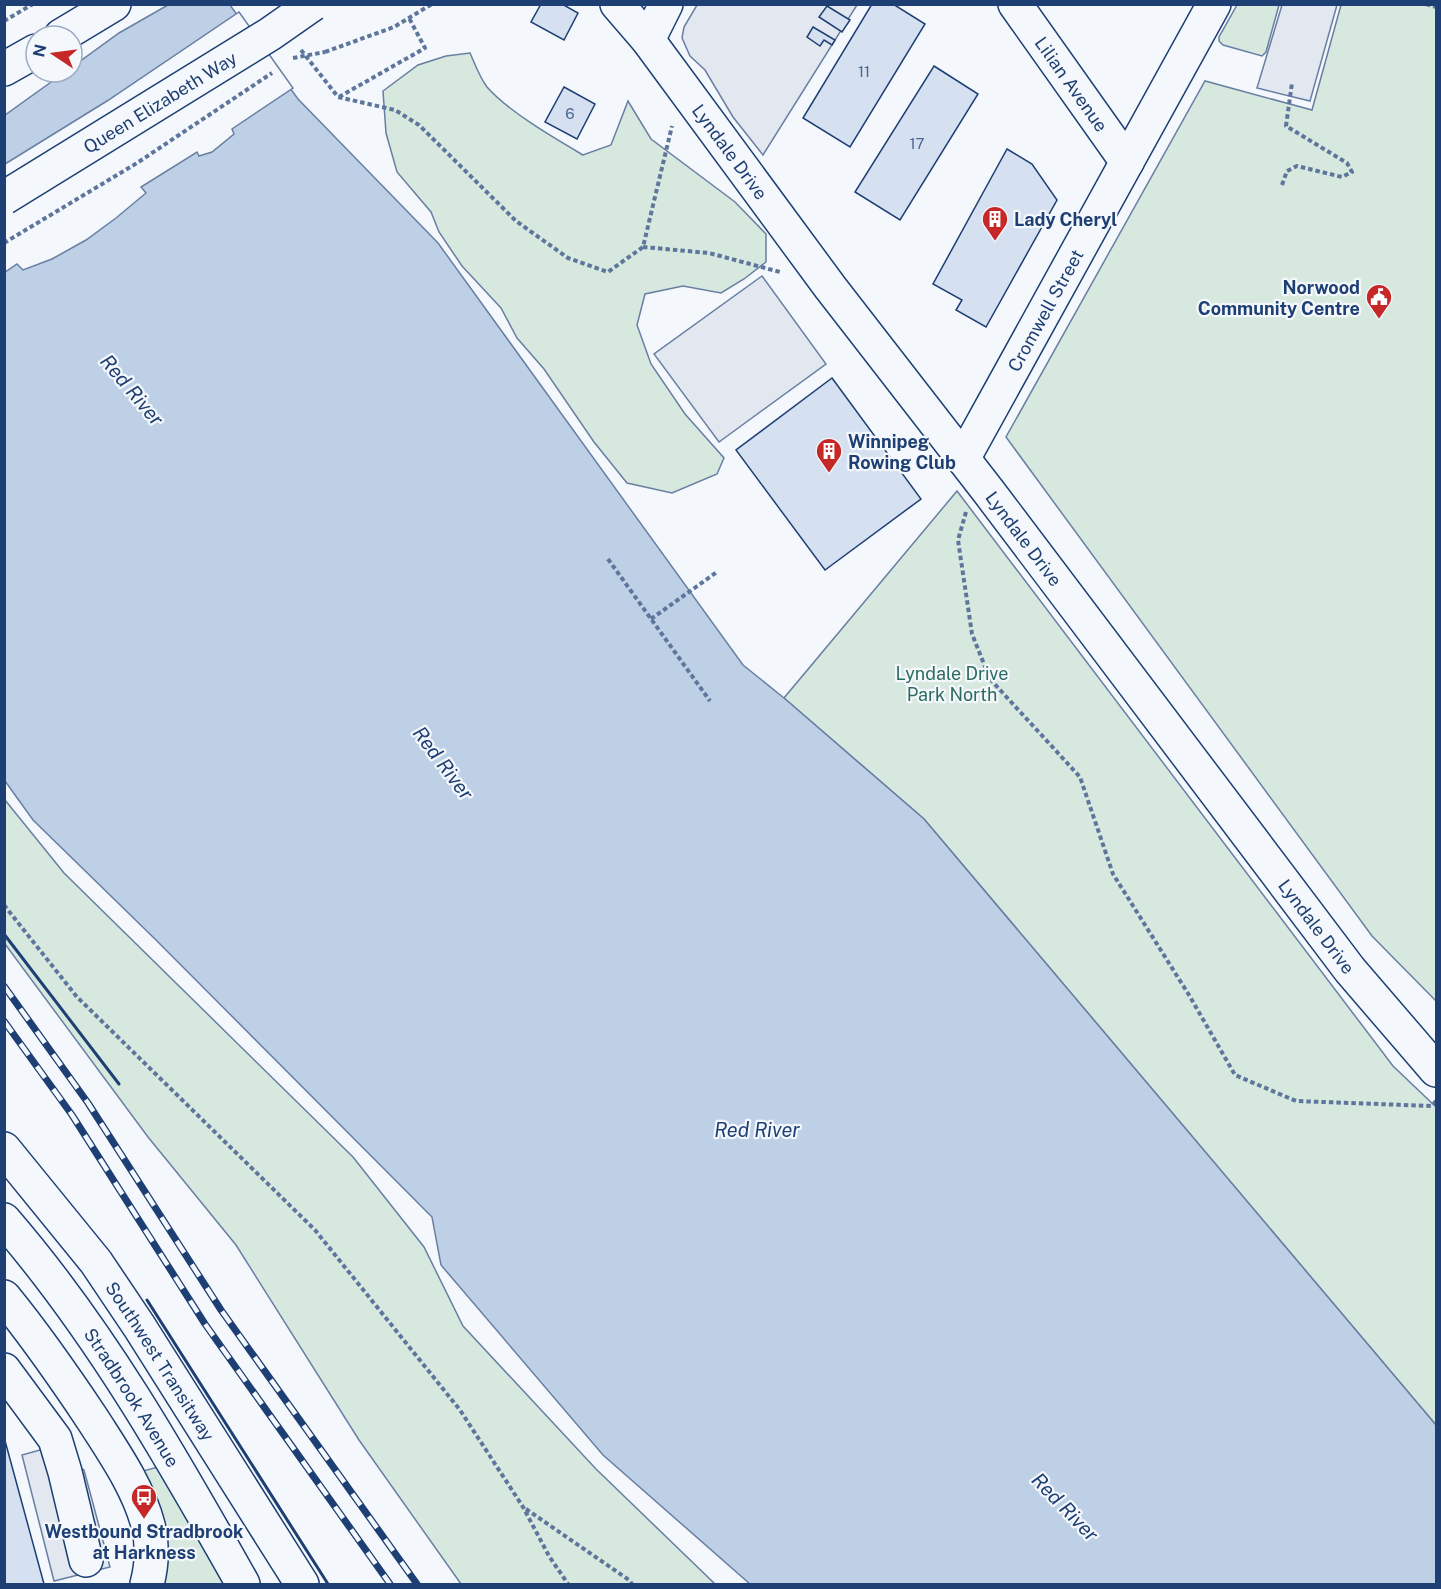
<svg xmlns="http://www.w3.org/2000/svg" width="1441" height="1589" viewBox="0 0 1441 1589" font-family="'Public Sans',sans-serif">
<rect width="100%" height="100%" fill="#f4f7fb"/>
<path fill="#d7e8df" stroke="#687fa3" stroke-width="1.5" d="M 1237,5 L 1279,5 L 1266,52 L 1262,56 L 1223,45 L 1219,41 L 1219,37 Z
M 1341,5 L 1436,5 L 1436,1001 L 1372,936 L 1006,437 L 1205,81 L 1312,110 Z
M 470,53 C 475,64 480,78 487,87 C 509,112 554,138 583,155 L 611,145 L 628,101 L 651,139 L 735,202 L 766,234 L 766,262 L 744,279 L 721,293 L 683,286 L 645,294 L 637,325 L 651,364 L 685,414 L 724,458 L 717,474 L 672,493 L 627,483 L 594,442 L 544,369 L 517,338 L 501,308 L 462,266 L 439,232 L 431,212 L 397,172 L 386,133 L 383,91 L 418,65 L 446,56 Z
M 957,491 L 1393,1066 L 1436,1107 L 1436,1425 L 924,819 L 784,698 Z
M 5,800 L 64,873 L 353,1157 L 424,1247 L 463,1326 L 596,1469 L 715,1584 L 461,1584 L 359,1440 L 236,1245 L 148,1137 L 5,944 Z
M 174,1463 L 243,1584 L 147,1584 L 127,1475 Z"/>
<path fill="#e3e8f0" stroke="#687fa3" stroke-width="1.5" d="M 697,5 L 857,5 L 763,155 L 733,117 L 705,70 L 690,56 L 682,38 L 684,27 Z
M 1282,5 L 1337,5 L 1310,101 L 1257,88 Z
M 762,276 L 826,364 L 719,442 L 654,354 Z
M 47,1448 L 84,1470 L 110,1567 L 54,1581 L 22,1455 Z"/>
<path fill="#bed0e5" stroke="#687fa3" stroke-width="1.5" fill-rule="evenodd" d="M 4,5 L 230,5 L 298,99 L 438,243 L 743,665 L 784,698 L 924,819 L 1436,1425 L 1436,1584 L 750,1584 L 603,1455 L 441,1265 L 432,1217 L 155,939 L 33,820 L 5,781 ZM 36,36 L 72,36 L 72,72 L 36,72 Z"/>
<path fill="#f4f7fb" stroke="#687fa3" stroke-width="1.5" d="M 5,5 L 168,5 L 119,33 L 72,67 L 72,36 L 36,36 L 36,72 L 65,72 L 5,115 Z
M 239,12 L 293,88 L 232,129 L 234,134 L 212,152 L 199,156 L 197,152 L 141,187 L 146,193 L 116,218 L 86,240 L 52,259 L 23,270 L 17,264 L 5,272 L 5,164 L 107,101 Z"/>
<path fill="#d5e0f0" stroke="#1d3f73" stroke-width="1.5" d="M 541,4 L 562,4 L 578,13 L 564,40 L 531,22 Z
M 872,4 L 893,4 L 925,24 L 850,147 L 803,118 Z
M 827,6 L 850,20 L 842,32 L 819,17 Z
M 813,27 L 835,40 L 832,45 L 824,40 L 820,46 L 807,37 Z
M 934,66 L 978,94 L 900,220 L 855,192 Z
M 564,87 L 595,104 L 577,139 L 545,122 Z
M 1007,149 L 1032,164 L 1057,200 L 986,327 L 956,310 L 962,300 L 933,284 Z
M 832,378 L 921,499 L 825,570 L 736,450 Z
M 4,1437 L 44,1584 L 4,1584 Z"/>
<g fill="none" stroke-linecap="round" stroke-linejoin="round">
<g stroke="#1d3f73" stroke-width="36">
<g id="minor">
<path id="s1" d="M 617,4 L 648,40 L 830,287 L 989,492 L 1350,970 L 1436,1070"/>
<path id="s2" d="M 1015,4 L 1127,162"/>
<path d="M 648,40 L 666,4"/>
<path id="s3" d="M 963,459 L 1214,4"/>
<path id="s4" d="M 4,1149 L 96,1262 L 139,1326 L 302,1584"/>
<path d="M 4,1370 L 55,1439 L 65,1472 L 86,1560"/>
</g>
</g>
<g stroke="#1d3f73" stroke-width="36">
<g id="major">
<path id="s5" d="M 4,1220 C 100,1331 172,1458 243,1584"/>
<path d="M 4,1297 C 36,1336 65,1378 93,1420 C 114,1453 138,1487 148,1525 C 153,1545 152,1565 147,1584"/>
</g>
</g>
<g stroke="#1d3f73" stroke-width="36">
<path id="highway" d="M 61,36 L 114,4
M 4,69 L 36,51"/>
</g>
<path stroke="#5e769c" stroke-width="4" stroke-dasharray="4.5 3" stroke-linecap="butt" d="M 1426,4 L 1436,7
M 4,21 L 33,4
M 301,50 L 338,97 L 395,110 L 419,125 L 516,221 L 568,258 L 608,272 L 643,247 L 672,126
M 325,52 L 394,27 L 432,4
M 339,97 L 425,48 L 409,18
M 1282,185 L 1287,171 L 1297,166 L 1342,177 L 1352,172 L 1347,163 L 1286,126 L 1292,83
M 643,247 L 709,253 L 780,272
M 966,512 L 958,540 L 972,634 L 990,679 L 1080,777 L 1113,874 L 1189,995 L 1235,1075 L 1296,1101 L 1432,1106 L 1436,1101
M 608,559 L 710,701
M 651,619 L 717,572
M 4,905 L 77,997 L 315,1230 L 460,1410 L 523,1507 L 549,1556 L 568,1584
M 526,1509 L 629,1580 L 632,1584"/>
<use href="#minor" stroke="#f4f7fb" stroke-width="33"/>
<use href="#major" stroke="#f4f7fb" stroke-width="33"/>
<use href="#highway" stroke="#f4f7fb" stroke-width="33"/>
<g stroke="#1d3f73" stroke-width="7">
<path id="rail" d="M 4,986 L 88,1103 L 221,1310 L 417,1584
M 4,1021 L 72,1115 L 205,1324 L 390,1584"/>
</g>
<use href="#rail" stroke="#f4f7fb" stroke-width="4.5" stroke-dasharray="14" stroke-linecap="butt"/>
<g stroke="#1d3f73" stroke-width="36" stroke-linecap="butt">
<g id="highway-bridge">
<path id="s6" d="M 4,198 L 270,34 L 313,4"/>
</g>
</g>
<path stroke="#5e769c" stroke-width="4" stroke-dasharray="4.5 3" stroke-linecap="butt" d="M 293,58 L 325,52
M 4,243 L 137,163 L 272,73"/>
<use href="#highway-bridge" stroke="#f4f7fb" stroke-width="33"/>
<path stroke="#1d3f73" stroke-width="3" d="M 4,934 L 119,1084
M 147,1300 L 328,1584"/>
</g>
<defs>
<g id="building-pin" transform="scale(1.35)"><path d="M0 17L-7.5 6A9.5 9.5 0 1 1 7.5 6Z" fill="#c62828" stroke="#f4f7fb"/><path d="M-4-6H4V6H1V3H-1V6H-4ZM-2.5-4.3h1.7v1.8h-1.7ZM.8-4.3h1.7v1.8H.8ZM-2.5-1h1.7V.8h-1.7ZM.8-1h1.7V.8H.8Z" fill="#fff"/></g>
<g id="civic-pin" transform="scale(1.35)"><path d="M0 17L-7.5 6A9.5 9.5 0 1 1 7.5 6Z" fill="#c62828" stroke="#f4f7fb"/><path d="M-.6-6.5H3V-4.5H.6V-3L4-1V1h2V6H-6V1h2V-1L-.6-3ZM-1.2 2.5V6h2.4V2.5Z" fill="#fff"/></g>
<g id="bus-pin" transform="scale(1.35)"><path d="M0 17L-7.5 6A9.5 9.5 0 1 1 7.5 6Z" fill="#c62828" stroke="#f4f7fb"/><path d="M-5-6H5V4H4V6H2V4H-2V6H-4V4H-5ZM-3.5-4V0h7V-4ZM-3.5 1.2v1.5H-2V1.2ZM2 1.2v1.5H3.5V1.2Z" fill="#fff"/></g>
</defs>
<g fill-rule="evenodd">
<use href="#building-pin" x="995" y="219"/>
<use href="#civic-pin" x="1379" y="297"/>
<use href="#building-pin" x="829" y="451"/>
<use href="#bus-pin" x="144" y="1497"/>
</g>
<g text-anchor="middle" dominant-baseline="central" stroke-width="4.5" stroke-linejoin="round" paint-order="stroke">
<g font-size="15" fill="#4b6792">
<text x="864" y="71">11</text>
<text x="570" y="113">6</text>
<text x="917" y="143">17</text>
</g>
<g font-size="18" fill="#1d3f73" stroke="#f4f7fb">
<text stroke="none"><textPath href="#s2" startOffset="98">Lilian Avenue</textPath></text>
<text stroke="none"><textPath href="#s6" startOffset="183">Queen Elizabeth Way</textPath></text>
<text stroke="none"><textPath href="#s1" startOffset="186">Lyndale Drive</textPath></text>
<text stroke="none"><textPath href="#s3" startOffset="170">Cromwell Street</textPath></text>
<text stroke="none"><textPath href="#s1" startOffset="672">Lyndale Drive</textPath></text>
<text stroke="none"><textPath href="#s1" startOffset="1158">Lyndale Drive</textPath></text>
<text stroke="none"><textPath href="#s4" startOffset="264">Southwest Transitway</textPath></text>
<text stroke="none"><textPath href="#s5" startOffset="219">Stradbrook Avenue</textPath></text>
</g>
<g font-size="18" font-weight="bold" fill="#1d3f73" stroke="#f4f7fb" text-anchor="start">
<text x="1014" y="219">Lady Cheryl</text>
<text x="1360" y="287" text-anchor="end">Norwood<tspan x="1360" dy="21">Community Centre</tspan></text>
<text x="848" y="441">Winnipeg<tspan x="848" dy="21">Rowing Club</tspan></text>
<text x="144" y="1531" text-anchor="middle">Westbound Stradbrook<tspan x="144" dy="21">at Harkness</tspan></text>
</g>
<g font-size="18" fill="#2c6c60" stroke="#f4f7fb">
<text x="952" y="673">Lyndale Drive<tspan x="952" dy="21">Park North</tspan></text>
</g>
<g font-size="20" font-style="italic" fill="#1d3f73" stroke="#f4f7fb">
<text transform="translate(132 390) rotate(50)">Red River</text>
<text transform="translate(443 763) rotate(53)">Red River</text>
<text x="757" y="1130">Red River</text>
<text transform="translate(1065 1507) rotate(46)">Red River</text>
</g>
</g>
<rect width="1441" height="1589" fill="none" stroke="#1d3f73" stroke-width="12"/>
<g transform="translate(54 54) rotate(283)"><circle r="28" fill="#f4f7fb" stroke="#9eadc5" stroke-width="1.5"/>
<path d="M0-4.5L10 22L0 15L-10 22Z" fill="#c62828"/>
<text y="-9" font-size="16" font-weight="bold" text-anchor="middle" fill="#1d3f73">N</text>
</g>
</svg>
